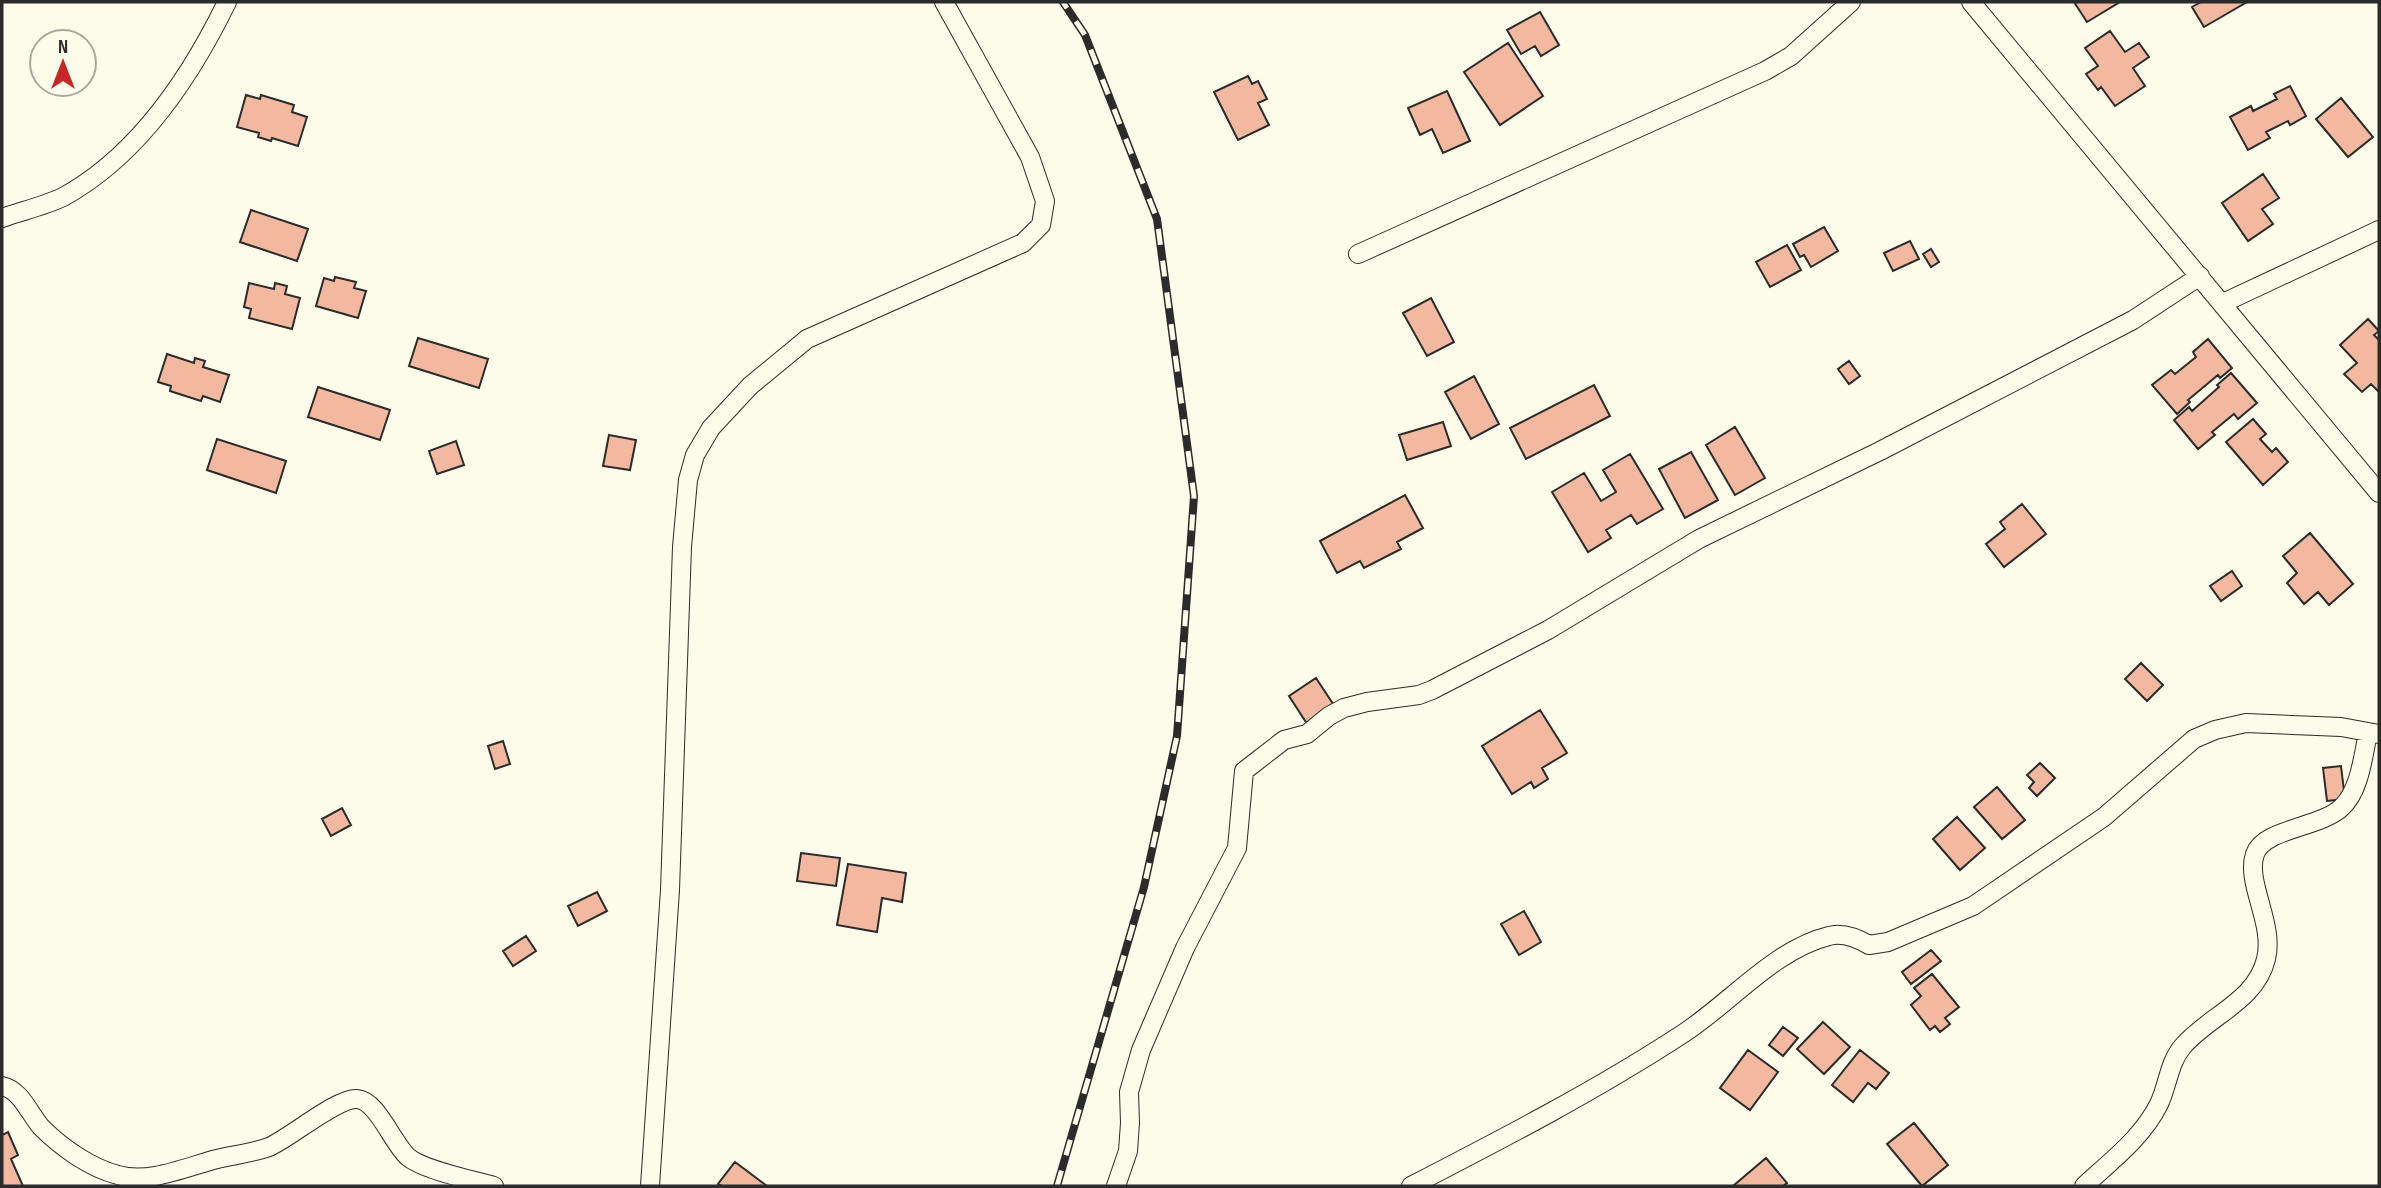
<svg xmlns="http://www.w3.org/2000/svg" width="2381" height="1188" viewBox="0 0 2381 1188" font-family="'Sofia Sans Condensed',sans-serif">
<rect width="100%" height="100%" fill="#fdfbea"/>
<path fill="#f2b8a0" stroke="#2b2b2b" stroke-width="2" d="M 2074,2 L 2120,2 L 2087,22 Z
M 2201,2 L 2247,2 L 2204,27 L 2192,7 Z
M 1540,12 L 1559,45 L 1541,56 L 1535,46 L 1521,54 L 1507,30 Z
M 2110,31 L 2125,52 L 2139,43 L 2149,57 L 2133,68 L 2145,86 L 2115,106 L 2101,87 L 2098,90 L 2086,74 L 2098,66 L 2085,48 Z
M 1508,43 L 1543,96 L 1500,125 L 1464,72 Z
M 1248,76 L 1252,84 L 1258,81 L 1267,99 L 1258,103 L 1269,125 L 1238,140 L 1214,92 Z
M 2290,86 L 2306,116 L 2290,125 L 2288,121 L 2266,132 L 2270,138 L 2248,150 L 2230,117 L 2251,106 L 2253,111 L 2277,99 L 2274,94 Z
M 1447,91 L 1470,141 L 1443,153 L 1432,129 L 1420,135 L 1408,108 Z
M 246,95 L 260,99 L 261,95 L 294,105 L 292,112 L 307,117 L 298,146 L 272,138 L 271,141 L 258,137 L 259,133 L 237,127 Z
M 2341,98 L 2373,137 L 2348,157 L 2316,119 Z
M 2263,174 L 2279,198 L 2262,209 L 2273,224 L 2248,241 L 2222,203 Z
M 251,210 L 308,229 L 297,261 L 240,242 Z
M 1824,227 L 1838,251 L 1811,267 L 1804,255 L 1800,257 L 1793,244 Z
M 1910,241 L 1919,259 L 1893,271 L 1884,253 Z
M 1787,245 L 1801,270 L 1770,287 L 1756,262 Z
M 1931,249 L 1939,262 L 1931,267 L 1923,254 Z
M 335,277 L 356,282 L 354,288 L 366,291 L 358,318 L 316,306 L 324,278 L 334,281 Z
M 249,283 L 274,289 L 275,283 L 287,286 L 285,294 L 300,298 L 292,329 L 249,318 L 251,309 L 244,307 Z
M 1431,298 L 1454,342 L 1427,356 L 1403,313 Z
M 2368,319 L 2379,331 L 2374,335 L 2379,340 L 2379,392 L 2371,384 L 2362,392 L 2344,374 L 2357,363 L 2340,345 Z
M 418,338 L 488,359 L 479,388 L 409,366 Z
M 2208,339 L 2232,368 L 2220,378 L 2218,375 L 2188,400 L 2190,402 L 2177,414 L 2152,385 L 2171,370 L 2175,374 L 2196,357 L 2193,352 Z
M 167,354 L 194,363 L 195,358 L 205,361 L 203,367 L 229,375 L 220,402 L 203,396 L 201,401 L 170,391 L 171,386 L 158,382 Z
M 1849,361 L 1860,376 L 1849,384 L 1838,369 Z
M 2231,373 L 2257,403 L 2238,419 L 2234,414 L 2212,432 L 2215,435 L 2198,449 L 2174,420 L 2189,407 L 2192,411 L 2219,387 L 2217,385 Z
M 1474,376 L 1499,424 L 1471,439 L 1445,392 Z
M 1594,385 L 1610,416 L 1526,459 L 1510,428 Z
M 318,387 L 390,410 L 380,440 L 308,417 Z
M 2253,419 L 2266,434 L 2260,439 L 2272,452 L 2276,448 L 2288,462 L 2263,485 L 2226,442 Z
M 1443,422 L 1451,446 L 1407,460 L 1399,435 Z
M 1735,427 L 1765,478 L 1735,495 L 1706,445 Z
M 609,435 L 636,440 L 630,470 L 603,466 Z
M 217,439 L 286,461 L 276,493 L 207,470 Z
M 456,441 L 464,465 L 437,474 L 429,451 Z
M 1691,452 L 1718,500 L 1685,518 L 1659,469 Z
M 1630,454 L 1663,509 L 1637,524 L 1631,515 L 1606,530 L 1611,538 L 1588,552 L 1552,492 L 1584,473 L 1601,501 L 1616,492 L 1603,470 Z
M 1405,495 L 1423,528 L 1397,542 L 1401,549 L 1364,568 L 1360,561 L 1337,573 L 1320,541 Z
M 2022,504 L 2046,534 L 2004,567 L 1986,544 L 2005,529 L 2000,522 Z
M 2310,533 L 2353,584 L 2329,605 L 2318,592 L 2304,604 L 2287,583 L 2297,573 L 2283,556 Z
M 2232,571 L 2242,586 L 2221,601 L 2210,586 Z
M 2141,663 L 2163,685 L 2147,701 L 2125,679 Z
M 1316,678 L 1339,713 L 1311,730 L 1289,696 Z
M 1540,710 L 1567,753 L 1542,768 L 1548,779 L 1534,788 L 1531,782 L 1512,794 L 1482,746 Z
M 503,741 L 510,764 L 495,769 L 488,746 Z
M 2040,763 L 2055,778 L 2037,796 L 2029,788 L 2034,782 L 2027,775 Z
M 2341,766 L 2345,799 L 2327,801 L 2323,768 Z
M 1997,787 L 2025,820 L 2002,839 L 1974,807 Z
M 342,808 L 351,825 L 331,836 L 322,819 Z
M 1957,817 L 1985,848 L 1960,870 L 1933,839 Z
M 801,853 L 840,858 L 836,886 L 797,881 Z
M 848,864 L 906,873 L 902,902 L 882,898 L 877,932 L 837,925 Z
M 597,892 L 607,911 L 578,926 L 568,906 Z
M 1524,911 L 1541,942 L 1519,955 L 1501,924 Z
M 526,936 L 536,951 L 513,966 L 503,951 Z
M 1931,950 L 1941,961 L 1911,984 L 1902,972 Z
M 1932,974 L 1959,1007 L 1945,1018 L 1950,1024 L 1940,1032 L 1935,1026 L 1930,1030 L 1911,1005 L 1921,996 L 1914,988 Z
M 1823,1022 L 1850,1047 L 1824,1074 L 1797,1049 Z
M 1783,1027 L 1798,1038 L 1783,1056 L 1769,1045 Z
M 1748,1050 L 1778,1072 L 1750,1110 L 1720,1088 Z
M 1860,1050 L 1889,1073 L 1876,1089 L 1868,1083 L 1853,1102 L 1832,1085 Z
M 1914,1123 L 1948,1165 L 1922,1186 L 1887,1144 Z
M 8,1132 L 18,1155 L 11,1159 L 23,1186 L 2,1186 L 2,1135 Z
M 1766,1158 L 1787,1183 L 1783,1186 L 1733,1186 Z
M 735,1162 L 767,1186 L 722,1186 L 718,1184 Z"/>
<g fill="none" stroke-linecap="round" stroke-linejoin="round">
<g stroke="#2b2b2b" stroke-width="20">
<path id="minor" d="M 1971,2 L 2379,493
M 2,218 C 22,211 44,206 63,197 C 138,156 191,76 227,2
M 1358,254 L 1765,71 L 1791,56 L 1851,2
M 2223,303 L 2379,230
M 2,1086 C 21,1090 29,1113 41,1127 C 61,1147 90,1168 118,1175 C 149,1184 186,1167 217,1159 C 234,1155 252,1153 269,1147 C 290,1138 338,1097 357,1099 C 377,1100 393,1144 408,1157 C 423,1170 473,1180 494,1186
M 650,1186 L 670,890 L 682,547 L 688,480 L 695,455 L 711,428 L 750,386 L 807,339 L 1023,243 L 1041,225 L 1045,201 L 1030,157 L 944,2
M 1116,1186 L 1128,1151 L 1130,1123 L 1129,1092 L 1141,1050 L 1185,948 L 1237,848 L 1244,771 L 1284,740 L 1307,734 L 1329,716 L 1344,708 L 1367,702 L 1419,695 L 1432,690 L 1548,630 L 1699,539 L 1880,451 L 2133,320 L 2200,276
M 1411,1186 C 1504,1138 1597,1090 1684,1033 C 1730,1003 1775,949 1829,936 C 1843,932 1857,938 1869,945 L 1888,942 L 1973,906 L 2104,817 L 2194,739 L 2215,730 L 2246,723 L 2341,727 L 2379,734
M 2084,1186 C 2111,1161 2142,1138 2159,1104 C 2168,1085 2169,1062 2183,1046 C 2210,1015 2256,1001 2266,959 C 2275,924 2245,882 2255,854 C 2264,828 2321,828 2342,807 C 2360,790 2363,756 2368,733"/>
</g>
<use href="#minor" stroke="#fdfbea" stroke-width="18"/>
<g stroke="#2b2b2b" stroke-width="8">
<path id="rail" d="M 1057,1186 L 1144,887 L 1177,736 L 1194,496 L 1157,219 L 1085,35 L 1063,2"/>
</g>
<use href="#rail" stroke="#fdfbea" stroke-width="5" stroke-dasharray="16" stroke-linecap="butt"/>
</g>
<rect width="2381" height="1188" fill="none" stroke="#2b2b2b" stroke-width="7"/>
<g transform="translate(63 63)"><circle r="33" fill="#fdfbea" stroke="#a9a89e" stroke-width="2"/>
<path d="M0-5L12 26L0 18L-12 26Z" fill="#c62828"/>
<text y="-10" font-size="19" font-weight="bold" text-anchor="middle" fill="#2b2b2b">N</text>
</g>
</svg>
